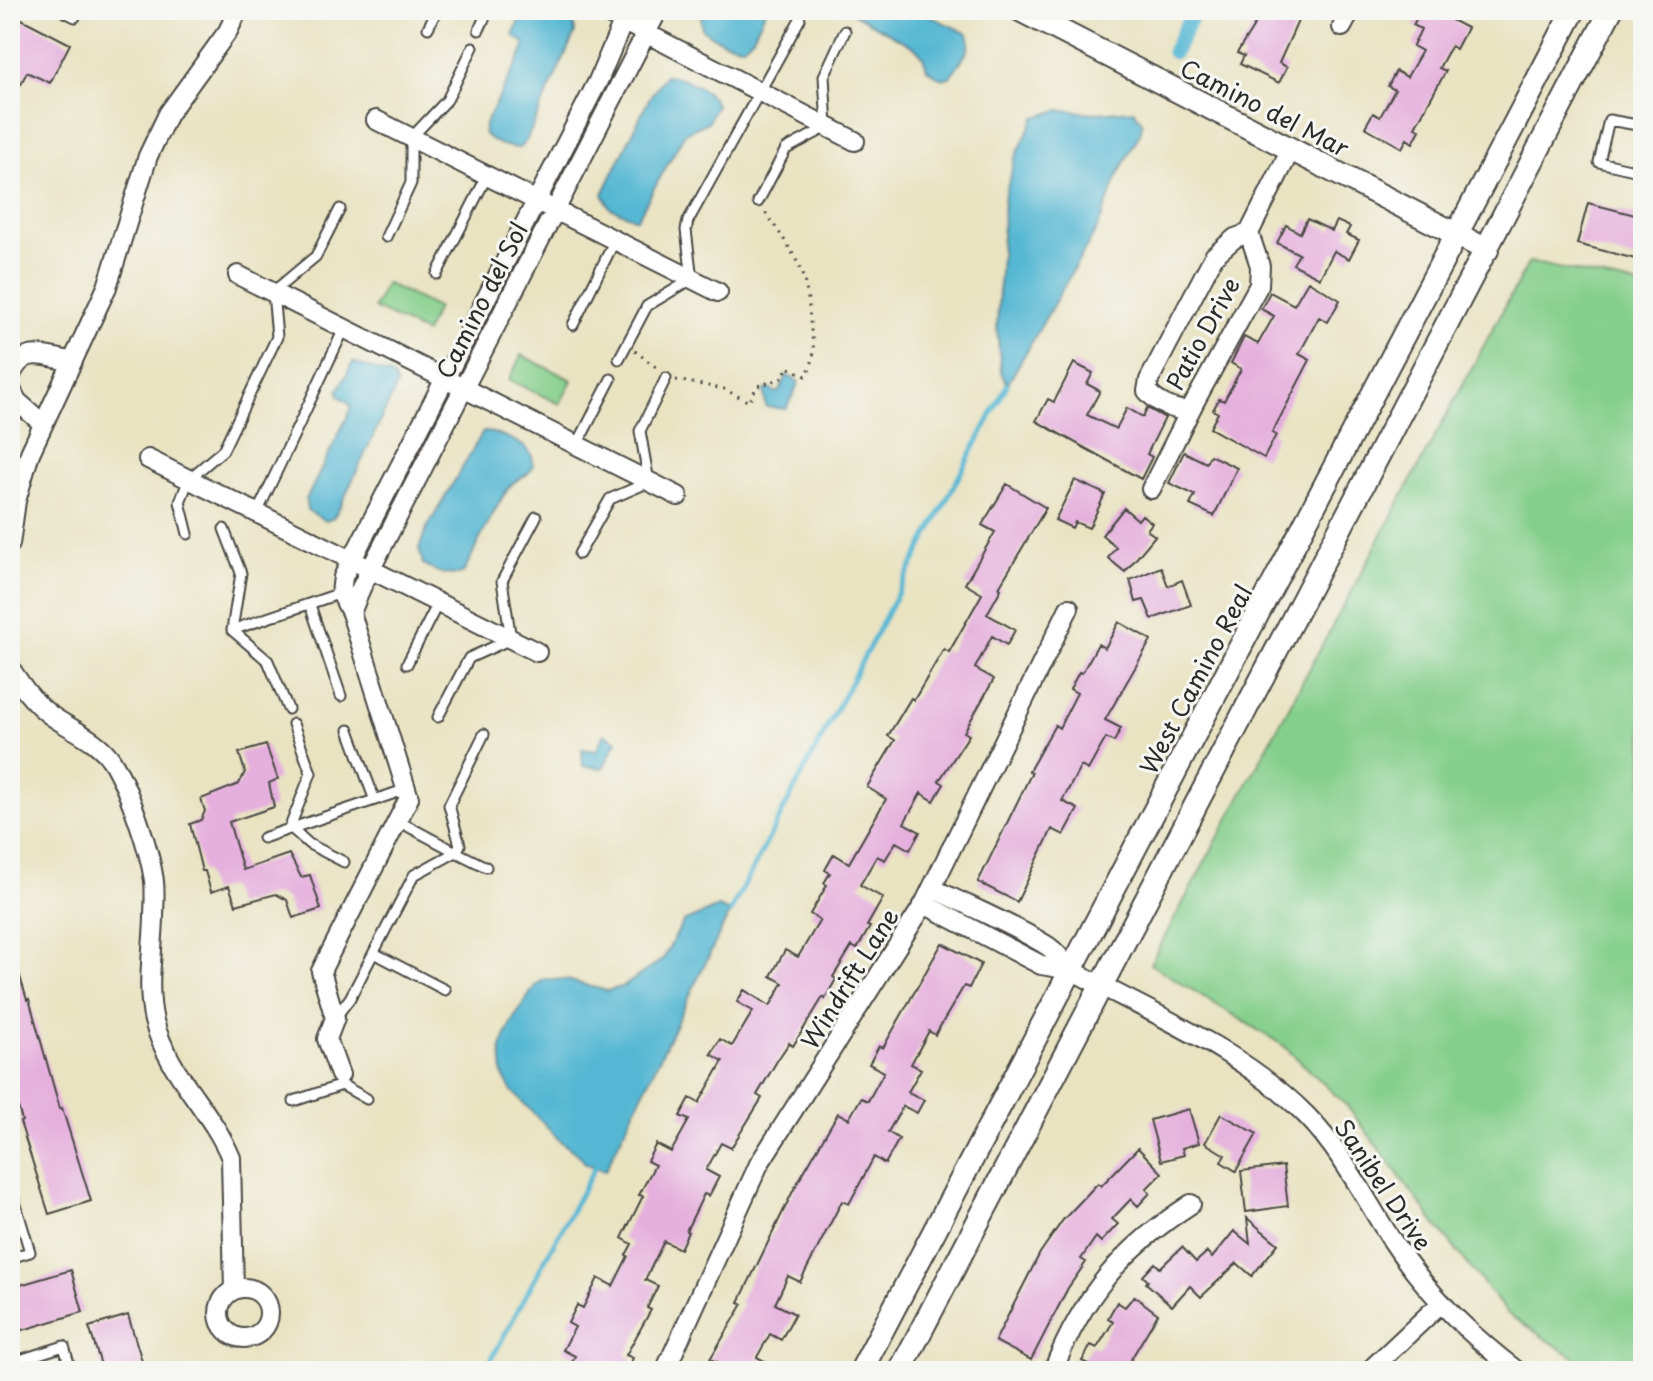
<svg xmlns="http://www.w3.org/2000/svg" width="1653" height="1381" viewBox="0 0 1653 1381" font-family="'Playpen Sans',sans-serif">
<rect width="100%" height="100%" fill="#f6f6f2"/>
<filter id="ink" filterUnits="userSpaceOnUse"><feTurbulence type="fractalNoise" baseFrequency=".0125" numOctaves="2"/><feDisplacementMap in="SourceGraphic" scale="16" xChannelSelector="R" yChannelSelector="G"/><feConvolveMatrix kernelMatrix="1 2 1 2 8 2 1 2 1" color-interpolation-filters="sRGB"/></filter>
<filter id="wash" filterUnits="userSpaceOnUse"><feTurbulence type="fractalNoise" baseFrequency=".006" numOctaves="4" result="noise"/><feDisplacementMap in="SourceGraphic" scale="32" xChannelSelector="R" yChannelSelector="G"/><feGaussianBlur stdDeviation="1.8" result="paint"/><feColorMatrix in="noise" values="0 0 0 0 0 0 0 0 0 0 0 0 0 0 0 0 0 1.4 0 .05"/><feComposite in="paint" operator="in"/></filter>
<g filter="url(#wash)">
<rect width="100%" height="100%" fill="#e9e3c2"/>
<path fill="#85cf8c" stroke="#587d5c" stroke-width="2" d="M 1529,262 L 1643,286 L 1643,1371 L 1595,1371 L 1508,1314 L 1440,1230 L 1347,1106 L 1284,1046 L 1150,964 Z
M 386,283 L 437,308 L 425,333 L 374,308 Z
M 521,355 L 572,380 L 560,404 L 509,380 Z"/>
<path fill="#54b7d3" stroke="#40717f" stroke-width="2" d="M 524,10 L 551,10 L 574,24 L 575,33 L 526,141 L 519,148 C 506,147 492,144 484,133 L 485,124 L 524,50 L 524,43 L 513,35 Z
M 704,10 L 766,10 L 753,37 L 743,46 C 726,44 715,39 702,29 L 701,16 Z
M 847,10 L 917,10 L 968,34 C 975,49 958,63 950,77 L 942,79 L 927,69 L 923,56 L 916,48 Z
M 665,75 C 684,76 707,88 716,104 L 708,122 L 685,133 L 637,219 L 610,208 L 603,194 L 650,97 Z
M 1060,110 L 1096,113 L 1134,110 L 1142,122 L 1141,131 L 1119,173 L 1098,227 L 1007,385 L 1001,372 L 997,327 L 1004,199 L 1015,158 L 1035,117 Z
M 353,362 L 393,376 L 397,385 L 341,505 L 333,518 L 326,521 L 307,510 L 306,500 L 351,409 L 350,404 L 339,396 L 338,391 Z
M 787,375 L 799,382 L 786,409 L 766,407 L 764,390 L 771,389 L 774,392 L 779,392 Z
M 483,432 C 497,432 534,444 533,463 C 533,475 519,477 512,484 C 498,498 474,553 463,573 C 449,578 436,572 423,564 L 419,548 L 427,528 Z
M 604,734 L 617,741 L 603,768 L 583,766 L 582,749 L 596,751 Z
M 718,907 L 730,912 L 605,1171 L 585,1163 L 580,1156 L 560,1141 L 511,1090 L 503,1076 L 501,1047 L 511,1023 L 535,986 L 544,979 L 567,980 L 607,991 L 624,986 L 663,959 L 683,922 Z"/>
<g fill="none" stroke-linecap="round" stroke-linejoin="round">
<path stroke="#54b7d3" stroke-width="5" d="M 730,912 L 1007,385
M 485,1371 L 595,1167"/>
<path stroke="#54b7d3" stroke-width="16" d="M 1174,51 L 1195,10"/>
</g>
<g id="blocks">
<path fill="#e5b0dd" d="M 1264,10 L 1303,10 L 1279,63 L 1287,67 L 1279,83 L 1240,64 L 1244,56 L 1237,53 Z
M 1421,10 L 1432,10 L 1467,28 L 1456,49 L 1451,46 L 1439,68 L 1446,71 L 1415,127 L 1420,130 L 1413,143 L 1407,139 L 1402,148 L 1365,127 L 1373,113 L 1380,117 L 1395,90 L 1388,86 L 1396,71 L 1407,77 L 1422,51 L 1413,46 L 1421,29 L 1413,25 Z
M 10,13 L 70,44 L 50,83 L 27,72 L 10,105 Z
M 1588,203 L 1643,217 L 1643,261 L 1577,244 Z
M 1307,219 L 1332,231 L 1337,221 L 1350,227 L 1346,234 L 1359,240 L 1349,259 L 1334,251 L 1320,278 L 1293,264 L 1299,254 L 1277,243 L 1286,225 L 1300,233 Z
M 1308,281 L 1340,300 L 1328,322 L 1319,317 L 1299,354 L 1310,360 L 1272,433 L 1276,435 L 1264,458 L 1210,428 L 1218,413 L 1213,410 L 1219,399 L 1224,401 L 1241,369 L 1231,363 L 1244,337 L 1258,344 L 1274,316 L 1261,309 L 1270,292 L 1294,305 Z
M 1074,363 L 1093,373 L 1087,384 L 1100,391 L 1087,415 L 1116,429 L 1127,408 L 1143,417 L 1147,408 L 1165,418 L 1147,454 L 1152,457 L 1141,479 L 1036,421 L 1048,399 L 1054,402 Z
M 1184,452 L 1206,463 L 1210,455 L 1237,468 L 1214,516 L 1190,505 L 1195,495 L 1169,483 Z
M 1075,480 L 1105,494 L 1089,528 L 1075,522 L 1072,528 L 1055,520 Z
M 1007,484 L 1046,508 L 999,587 L 1001,589 L 987,614 L 1015,630 L 1007,645 L 992,636 L 975,668 L 994,679 L 964,732 L 969,735 L 939,781 L 944,784 L 934,801 L 921,793 L 904,823 L 920,832 L 910,850 L 896,842 L 885,860 L 877,856 L 860,885 L 883,898 L 867,926 L 870,927 L 857,949 L 852,946 L 833,977 L 836,979 L 825,999 L 823,997 L 793,1046 L 789,1043 L 777,1061 L 757,1095 L 762,1098 L 731,1148 L 721,1143 L 706,1170 L 719,1177 L 709,1196 L 704,1194 L 686,1231 L 688,1232 L 680,1249 L 664,1241 L 645,1280 L 658,1286 L 647,1308 L 651,1310 L 626,1355 L 633,1358 L 627,1371 L 568,1371 L 575,1356 L 563,1350 L 575,1327 L 568,1323 L 577,1305 L 583,1308 L 598,1278 L 613,1286 L 628,1256 L 626,1255 L 632,1244 L 622,1238 L 643,1196 L 639,1195 L 655,1165 L 647,1161 L 656,1144 L 671,1152 L 689,1120 L 680,1116 L 690,1098 L 699,1103 L 723,1061 L 711,1054 L 720,1039 L 732,1046 L 753,1011 L 737,1002 L 744,990 L 770,1006 L 783,983 L 771,976 L 785,950 L 798,957 L 820,920 L 810,914 L 827,885 L 824,883 L 830,873 L 825,870 L 834,854 L 849,863 L 886,799 L 867,787 L 895,740 L 888,736 L 911,698 L 914,700 L 944,649 L 949,652 L 982,594 L 965,584 L 995,532 L 982,525 Z
M 1124,508 L 1138,520 L 1142,515 L 1152,523 L 1147,530 L 1155,536 L 1125,572 L 1108,558 L 1116,547 L 1102,535 Z
M 1161,567 L 1168,586 L 1182,580 L 1191,605 L 1152,619 L 1144,600 L 1136,602 L 1130,580 Z
M 1119,622 L 1151,640 L 1105,720 L 1121,728 L 1114,742 L 1106,738 L 1088,770 L 1081,766 L 1062,801 L 1078,809 L 1064,835 L 1052,829 L 1017,902 L 978,882 L 1032,772 L 1029,771 L 1055,725 L 1059,728 L 1077,693 L 1070,689 L 1079,672 L 1082,673 L 1098,644 L 1105,648 Z
M 266,745 L 278,779 L 269,783 L 274,807 L 229,822 L 243,870 L 289,854 L 301,877 L 310,875 L 321,909 L 293,918 L 287,900 L 276,894 L 236,905 L 229,886 L 211,892 L 205,871 L 202,871 L 190,824 L 201,820 L 205,811 L 201,799 L 239,784 L 245,772 L 239,753 Z
M 942,943 L 981,964 L 969,988 L 964,986 L 935,1035 L 929,1031 L 911,1064 L 921,1069 L 908,1092 L 924,1100 L 917,1113 L 903,1106 L 888,1132 L 899,1139 L 885,1164 L 874,1157 L 849,1204 L 842,1201 L 800,1282 L 788,1276 L 775,1304 L 795,1314 L 781,1340 L 770,1334 L 757,1357 L 783,1371 L 713,1371 L 717,1362 L 710,1359 L 743,1304 L 739,1302 L 794,1189 L 838,1113 L 849,1119 L 861,1098 L 868,1101 L 884,1072 L 869,1064 L 879,1046 L 883,1048 Z
M 10,953 L 13,953 L 27,1000 L 29,999 L 60,1109 L 62,1108 L 91,1201 L 49,1214 L 20,1122 L 22,1121 L 10,1078 Z
M 1189,1109 L 1199,1143 L 1182,1148 L 1184,1155 L 1161,1161 L 1150,1120 Z
M 1221,1114 L 1257,1134 L 1236,1171 L 1221,1162 L 1225,1155 L 1205,1143 Z
M 1138,1148 L 1162,1173 L 1146,1189 L 1150,1193 L 1138,1206 L 1131,1199 L 1112,1219 L 1118,1224 L 1101,1242 L 1096,1237 L 1081,1259 L 1086,1262 L 1068,1288 L 1031,1360 L 995,1341 L 1040,1253 L 1063,1220 L 1098,1183 L 1101,1186 Z
M 1283,1166 L 1288,1206 L 1246,1212 L 1241,1171 Z
M 1247,1218 L 1278,1244 L 1252,1276 L 1237,1263 L 1201,1297 L 1190,1286 L 1172,1306 L 1146,1283 L 1148,1281 L 1143,1276 L 1155,1263 L 1160,1268 L 1182,1247 L 1196,1262 L 1207,1252 L 1212,1258 L 1234,1231 L 1250,1244 Z
M 71,1270 L 83,1312 L 10,1334 L 10,1288 Z
M 1134,1296 L 1158,1314 L 1124,1371 L 1101,1371 L 1082,1361 L 1091,1345 L 1097,1348 L 1113,1322 L 1108,1318 L 1117,1302 L 1125,1307 Z
M 128,1315 L 145,1371 L 103,1371 L 89,1327 Z"/>
</g>
</g>
<g filter="url(#ink)">
<use href="#blocks" fill-opacity="0" stroke="#484742" stroke-width="2"/>
<g fill="none" stroke-linecap="round" stroke-linejoin="round">
<g stroke="#484742" stroke-width="13">
<path id="service" d="M 61,10 L 75,17
M 428,28 L 437,10
M 479,30 L 488,10
M 1643,126 L 1609,120 L 1599,162 L 1643,172
M 758,202 L 786,149 L 827,127 L 824,76 L 845,31
M 386,237 L 411,183 L 411,138 L 447,100 L 473,47
M 437,274 L 487,176
M 573,325 L 615,240
M 619,359 L 647,306 L 692,279 L 686,230 L 688,221 L 800,19
M 577,445 L 611,379
M 257,513 L 344,329
M 224,529 L 241,573 L 232,630 L 268,661 L 288,709
M 188,534 L 180,502 L 189,479 L 223,450 L 277,337 L 273,292 L 316,256 L 340,209
M 579,554 L 610,499 L 649,482 L 640,431 L 666,378
M 310,605 L 341,696
M 232,630 L 341,593
M 407,664 L 438,603
M 438,717 L 469,658 L 511,639 L 502,581 L 536,517
M 293,724 L 311,773 L 290,827 L 309,844 L 344,862
M 349,730 L 374,798
M 398,821 L 456,852 L 460,845 L 449,805 L 484,734
M 263,838 L 407,789
M 374,953 L 445,990
M 335,1018 L 350,998 L 414,875 L 456,852 L 486,867
M 342,1085 L 367,1099
M 294,1101 L 342,1085 L 340,1075
M 10,1185 L 30,1252 L 10,1258
M 10,1363 L 64,1346 L 71,1371"/>
</g>
<g stroke="#484742" stroke-width="22">
<path id="minor" d="M 601,10 L 855,141
M 1342,27 L 1351,10
M 376,120 L 718,292
M 1249,233 L 1260,266 L 1259,285 L 1194,403 L 1186,411 C 1171,409 1157,403 1147,391 L 1149,380 L 1214,256 L 1235,238 L 1249,233 L 1291,149
M 238,275 L 678,496
M 10,377 C 25,343 44,358 72,361
M 10,387 L 17,401 L 42,423
M 148,459 L 537,652
M 1151,489 L 1194,403
M 10,544 L 16,501 L 30,453 L 107,287 L 148,156 L 168,114 L 228,31 L 238,10
M 351,613 L 361,588 L 658,10
M 10,668 C 21,685 32,701 49,714 C 69,729 98,739 112,761 C 128,787 148,845 153,875 C 156,888 154,904 154,918 C 153,951 146,988 154,1021 C 168,1074 211,1109 231,1158 L 234,1290
M 932,888 C 970,907 1010,923 1046,945 C 1058,952 1065,966 1077,973 C 1157,1016 1243,1051 1307,1116 C 1341,1151 1363,1195 1389,1236 C 1423,1288 1468,1334 1517,1371
M 924,904 L 1041,965 L 1072,970
M 340,1075 L 327,1039 L 335,1018 L 321,971 L 409,798 L 351,613 L 341,593 L 343,577 L 598,81 L 628,10
M219 1313a25 25 0 1 1 50 0a25 25 0 1 1-50 0Z
M 665,1371 L 759,1164 L 924,904 L 1069,608
M 1053,1371 C 1083,1295 1123,1248 1191,1204
M 1369,1371 L 1441,1303"/>
</g>
<g stroke="#484742" stroke-width="26">
<path id="tertiary" d="M 1020,10 L 1487,250
M 861,1371 L 1574,10
M 900,1371 L 1611,10"/>
</g>
<path stroke="#484742" stroke-width="3" stroke-dasharray="2 6" stroke-linecap="butt" d="M 635,351 L 657,368
M 676,380 L 724,389 L 749,402 L 757,386 L 781,379 L 788,367 L 806,376 C 819,351 812,347 810,321 C 807,268 794,254 765,212"/>
<use href="#service" stroke="#fff" stroke-width="9"/>
<use href="#minor" stroke="#fff" stroke-width="18"/>
<use href="#tertiary" stroke="#fff" stroke-width="22"/>
</g>
</g>
<g text-anchor="middle" dominant-baseline="central" stroke-width="6" stroke-linejoin="round" paint-order="stroke">
<g font-size="24" fill="#2b2b2b" stroke="#f6f6f2">
<text transform="translate(1265 107) rotate(27)">Camino del Mar</text>
<text transform="translate(481 300) rotate(-63)">Camino del Sol</text>
<text transform="translate(1202 333) rotate(-61)">Patio Drive</text>
<text transform="translate(1195 679) rotate(-62)">West Camino Real</text>
<text transform="translate(849 978) rotate(-58)">Windrift Lane</text>
<text transform="translate(1384 1184) rotate(56)">Sanibel Drive</text>
</g>
</g>
<rect width="1653" height="1381" fill="none" stroke="#f6f6f2" stroke-width="40"/>
</svg>
